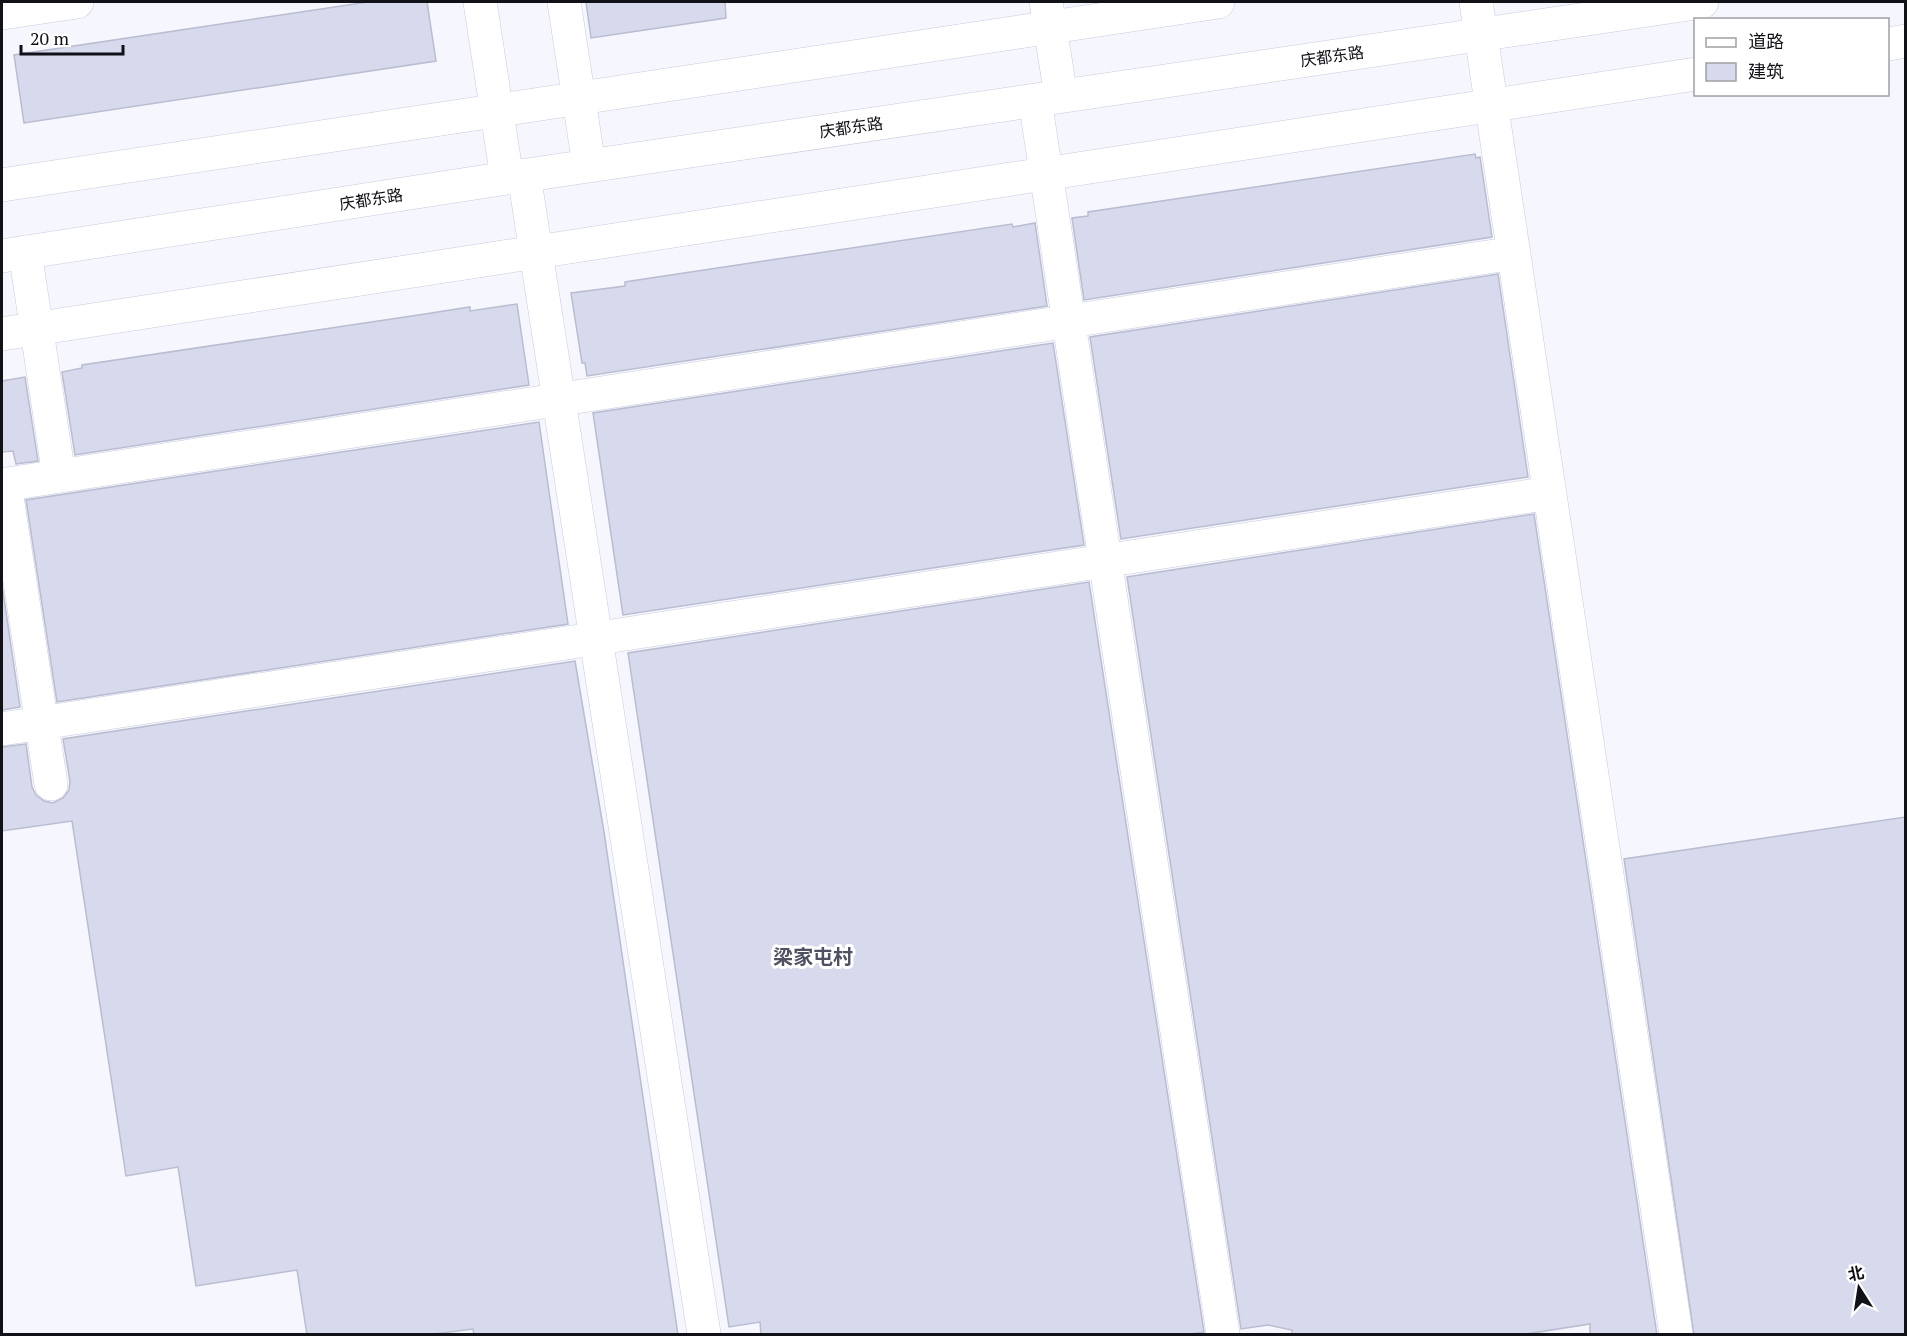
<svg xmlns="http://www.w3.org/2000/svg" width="1907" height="1336" viewBox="0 0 1907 1336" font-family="'PT Serif','Noto Sans SC',serif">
<rect width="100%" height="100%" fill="#f5f6fe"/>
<path fill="#d7d9ed" stroke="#babcd0" stroke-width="1.5" d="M 368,2 L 427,2 L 436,61 L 24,123 L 14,55 Z
M 586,2 L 725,2 L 726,18 L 591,38 Z
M 1475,154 L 1476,158 L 1480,157 L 1492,237 L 1084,300 L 1072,218 L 1088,216 L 1088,212 Z
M 1035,223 L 1047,306 L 587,376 L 585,363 L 582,363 L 571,293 L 625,286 L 625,282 L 664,276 L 1012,224 L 1013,227 Z
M 1498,274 L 1528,477 L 1121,539 L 1090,337 Z
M 517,304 L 529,385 L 75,455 L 62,372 L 82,368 L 82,365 L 425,314 L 470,307 L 470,311 Z
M 1053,343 L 1084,545 L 623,615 L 593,413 Z
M 25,377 L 38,461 L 16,464 L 13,451 L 2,452 L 2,381 Z
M 539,422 L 568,624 L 57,702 L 26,500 Z
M 1534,514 L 1657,1335 L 1590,1335 L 1590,1324 L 1520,1335 L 1292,1335 L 1292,1330 L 1268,1325 L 1241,1329 L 1127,577 Z
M 1089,582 L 1204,1332 L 1183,1335 L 761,1335 L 760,1322 L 729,1327 L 628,653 Z
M 2,585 L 20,707 L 2,710 Z
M 575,661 L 604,832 L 678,1335 L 474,1335 L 473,1329 L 426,1335 L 307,1335 L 297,1270 L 196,1286 L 178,1167 L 126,1176 L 72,821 L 2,831 L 2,747 L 26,744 L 32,787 L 36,795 L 44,801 L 53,803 L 63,798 L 69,790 L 70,781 L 63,739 Z
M 1905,817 L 1905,1335 L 1694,1335 L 1624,859 Z"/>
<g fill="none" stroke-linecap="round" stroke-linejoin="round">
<g stroke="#c9cbdf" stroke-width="34">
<path id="minor" d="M 480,2 L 507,178
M 564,2 L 589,165
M 1046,2 L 1061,96
M 1476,2 L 1676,1334
M 2,13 L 77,2
M 1888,44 L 1906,41
M 1035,100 L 1223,1334
M 524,175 L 704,1334
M 2,185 L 1218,2
M 25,252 L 59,476
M 2,256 L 507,178 L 1702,2
M 2,334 L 1696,74
M 5,484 L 51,784
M 2,485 L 1514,253
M 2,729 L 1550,493"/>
</g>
<use href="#minor" stroke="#fff" stroke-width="33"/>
</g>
<g text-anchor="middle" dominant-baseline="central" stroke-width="6" stroke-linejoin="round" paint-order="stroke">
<g font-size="16" fill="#111118" stroke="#fff">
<text transform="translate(1332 56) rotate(-8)">庆都东路</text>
<text transform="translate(851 127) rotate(-8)">庆都东路</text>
<text transform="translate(371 199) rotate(-9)">庆都东路</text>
</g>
<g font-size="20" font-weight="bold" fill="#4f5061" stroke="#fff">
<text x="813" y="956">梁家屯村</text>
</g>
</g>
<rect width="1907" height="1336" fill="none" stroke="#111118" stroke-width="6"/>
<rect x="1694" y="18" width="195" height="78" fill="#ffffff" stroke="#a0a0a3" stroke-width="1.5"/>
<rect x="1706" y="38" width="30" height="9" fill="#ffffff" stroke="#a0a0a3" stroke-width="1.5"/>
<text x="1748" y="48" font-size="18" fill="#111118">道路</text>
<rect x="1706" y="63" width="30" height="18" fill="#d7d9ed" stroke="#a0a0a3" stroke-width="1.5"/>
<text x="1748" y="78" font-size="18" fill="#111118">建筑</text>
<g transform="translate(1859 1288) rotate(348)" stroke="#ffffff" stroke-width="4.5" paint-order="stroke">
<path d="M0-4.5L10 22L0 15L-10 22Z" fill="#111118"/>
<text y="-9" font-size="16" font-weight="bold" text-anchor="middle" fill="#111118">北</text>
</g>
<path d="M21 45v9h102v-9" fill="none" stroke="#111118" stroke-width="3"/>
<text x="30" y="45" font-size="18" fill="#111118" stroke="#ffffff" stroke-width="4.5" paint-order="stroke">20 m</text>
</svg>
